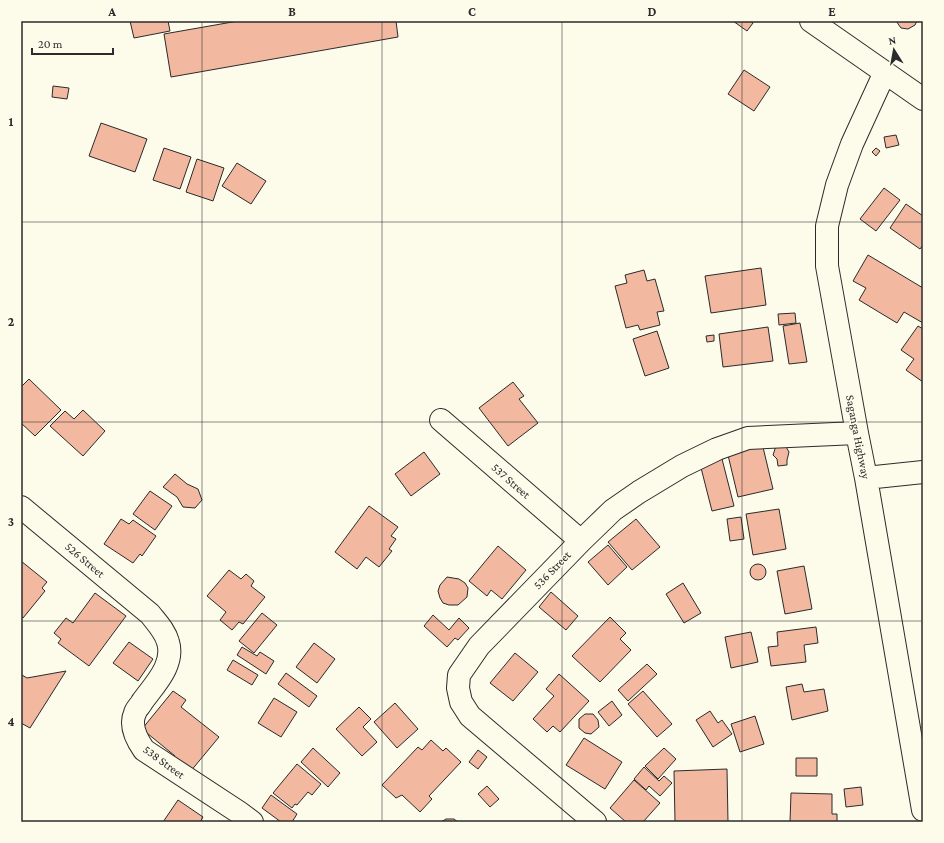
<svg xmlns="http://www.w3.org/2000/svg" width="944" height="843" viewBox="0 0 944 843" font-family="'Crimson Pro',serif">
<rect width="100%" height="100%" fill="#fdfbea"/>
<path fill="#f2b8a0" stroke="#2b2b2b" d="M 130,21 L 168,21 L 170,31 L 134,38 Z
M 238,21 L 396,21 L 398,37 L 171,77 L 164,34 Z
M 733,21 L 750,21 L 753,23 L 747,31 Z
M 896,21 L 917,21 L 915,25 L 908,29 L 901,28 Z
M 744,70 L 770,87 L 754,111 L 728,94 Z
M 53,86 L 69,88 L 67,99 L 52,97 Z
M 101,123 L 147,139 L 135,172 L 89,156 Z
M 896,135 L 899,145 L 886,148 L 884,137 Z
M 164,148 L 191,157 L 180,189 L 153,180 Z
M 876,148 L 880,151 L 876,156 L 872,152 Z
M 197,159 L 224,168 L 213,201 L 186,192 Z
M 237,163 L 266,181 L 251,204 L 222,186 Z
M 884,188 L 900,200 L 876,231 L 860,219 Z
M 906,204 L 923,216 L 923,245 L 920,249 L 890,228 Z
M 868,255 L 923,288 L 923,323 L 904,312 L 897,323 L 859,300 L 866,288 L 853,281 Z
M 761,268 L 766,305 L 711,313 L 705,276 Z
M 644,270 L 647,281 L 655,279 L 664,311 L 657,312 L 660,325 L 640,330 L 638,325 L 626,328 L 615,286 L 627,283 L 625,275 Z
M 795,313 L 796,323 L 779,325 L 778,314 Z
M 800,323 L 807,362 L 789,364 L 783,326 Z
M 918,326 L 923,329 L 923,382 L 906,370 L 914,359 L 901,350 Z
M 768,327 L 773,361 L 723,367 L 719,334 Z
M 657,331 L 669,368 L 645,376 L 633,339 Z
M 714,335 L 714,341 L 707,342 L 706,336 Z
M 29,379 L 61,410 L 35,436 L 21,423 L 21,387 Z
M 513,382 L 524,396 L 519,399 L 538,423 L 508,446 L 479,408 Z
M 83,410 L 105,431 L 83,456 L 50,426 L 65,411 L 74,419 Z
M 762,443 L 773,489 L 738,497 L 727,451 Z
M 785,445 L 789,452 L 787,460 L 787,465 L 778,466 L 777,459 L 773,455 L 776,446 Z
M 424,452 L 440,474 L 411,496 L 395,474 Z
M 721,455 L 734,506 L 712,511 L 699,460 Z
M 175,474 L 187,484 L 198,489 L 202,500 L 195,508 L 183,507 L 177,497 L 163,487 Z
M 150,491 L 172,506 L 155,530 L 133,514 Z
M 369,506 L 398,527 L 391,536 L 396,539 L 389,549 L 392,551 L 379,567 L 366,557 L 357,569 L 335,552 Z
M 779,509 L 786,549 L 753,555 L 746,514 Z
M 741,517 L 744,539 L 730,541 L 727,519 Z
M 121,519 L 129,524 L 133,520 L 156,536 L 142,556 L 140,554 L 133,563 L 104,544 Z
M 636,519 L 660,547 L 632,570 L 608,542 Z
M 608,545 L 627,567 L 608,585 L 588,562 Z
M 498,546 L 526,570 L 502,599 L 491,590 L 487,596 L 469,581 Z
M 21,561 L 47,582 L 42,588 L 45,591 L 23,618 L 21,617 Z
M750 572a8 8 0 1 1 16 0a8 8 0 1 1-16 0Z
M 804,566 L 812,609 L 785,614 L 777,571 Z
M 229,570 L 241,579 L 246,574 L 254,581 L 251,586 L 265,597 L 243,624 L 239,622 L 232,630 L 220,620 L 226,612 L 207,596 Z
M 447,577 L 459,579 L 465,583 L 468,588 L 467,597 L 458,605 L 449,605 L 443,603 L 440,598 L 438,591 L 440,585 Z
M 683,583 L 701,613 L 684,623 L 666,594 Z
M 551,592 L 578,616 L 566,630 L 539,607 Z
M 95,593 L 126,616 L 89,666 L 58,643 L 61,639 L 54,633 L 66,618 L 73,623 Z
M 262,613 L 277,625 L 254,653 L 239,641 Z
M 433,615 L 449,630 L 459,618 L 469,628 L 458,640 L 455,638 L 447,647 L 424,626 Z
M 610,617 L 626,633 L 620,639 L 631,650 L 600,682 L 572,656 Z
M 816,627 L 818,643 L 804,645 L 806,662 L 771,666 L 768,647 L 778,646 L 777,632 Z
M 751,632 L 758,662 L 731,668 L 725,637 Z
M 129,642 L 153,659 L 138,681 L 113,663 Z
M 314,643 L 335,659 L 317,683 L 296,667 Z
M 242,647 L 257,656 L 260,652 L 274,661 L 266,674 L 237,655 Z
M 515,653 L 538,672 L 513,701 L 490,683 Z
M 233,660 L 258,675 L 252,685 L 227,670 Z
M 647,664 L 657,674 L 628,701 L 618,690 Z
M 66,671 L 30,728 L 21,723 L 21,677 L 22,675 L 27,678 Z
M 286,673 L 317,696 L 309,707 L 278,684 Z
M 559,674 L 589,701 L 560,732 L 553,726 L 547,732 L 533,719 L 554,696 L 546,689 Z
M 802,684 L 804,692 L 824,689 L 828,711 L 792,720 L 786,687 Z
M 173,691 L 186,700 L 181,707 L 219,737 L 190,772 L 173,758 L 175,756 L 142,729 Z
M 643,691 L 672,724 L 657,737 L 628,704 Z
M 274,698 L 297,712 L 281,737 L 258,723 Z
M 612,701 L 622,715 L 609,726 L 598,712 Z
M 395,703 L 418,729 L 397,748 L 374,722 Z
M 359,707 L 371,719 L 363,727 L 377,742 L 362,756 L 336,729 Z
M 710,711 L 718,723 L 722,720 L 732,734 L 713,747 L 696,720 Z
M 585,714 L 593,714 L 598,720 L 599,727 L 591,734 L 585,733 L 579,728 L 579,719 Z
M 755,716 L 764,744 L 740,752 L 731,724 Z
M 584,738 L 622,762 L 605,789 L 566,765 Z
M 431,740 L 443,751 L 446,748 L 461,762 L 429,796 L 432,799 L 420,812 L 402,795 L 396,798 L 382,785 L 418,747 L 422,750 Z
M 313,748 L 340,773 L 328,787 L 301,762 Z
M 664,748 L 676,759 L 658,779 L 645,766 Z
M 478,750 L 487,757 L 478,769 L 469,762 Z
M 796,758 L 817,758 L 817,776 L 796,776 Z
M 297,764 L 321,784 L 312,795 L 308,792 L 297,805 L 295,804 L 292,808 L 273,793 Z
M 644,767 L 659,781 L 664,776 L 672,783 L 660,796 L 649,786 L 646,790 L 634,779 Z
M 727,769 L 728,822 L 675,822 L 674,771 Z
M 634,780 L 660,803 L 643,822 L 626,822 L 610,808 Z
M 487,786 L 499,799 L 490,807 L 478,794 Z
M 861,787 L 863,805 L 846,807 L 844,789 Z
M 791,793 L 832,794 L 832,814 L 837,814 L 837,822 L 790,822 Z
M 271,795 L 297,814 L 292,822 L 281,822 L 262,808 Z
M 178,800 L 203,817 L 200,822 L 163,822 Z
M 446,819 L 454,819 L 458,822 L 441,822 Z"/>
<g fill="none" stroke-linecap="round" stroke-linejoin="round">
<g stroke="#2b2b2b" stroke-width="24">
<path id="minor" d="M 811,21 L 923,99
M 885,72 L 852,144 L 837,185 L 827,226 L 827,266 L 857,433 L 866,478 L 923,810
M 441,420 L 581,541
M 866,478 L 923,472
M 21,507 L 150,614 C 157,623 165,631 168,642 C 175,665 154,685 142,702 C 140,706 136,709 135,713 C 129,726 137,740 144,750 L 240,813 L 252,822
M 595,822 L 470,716 L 461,702 L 458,688 L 459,675 L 479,646 L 581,541 L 613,510 L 639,492 L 682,466 L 717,449 L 748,438 L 857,433"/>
</g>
<use href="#minor" stroke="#fdfbea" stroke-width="22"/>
</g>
<path fill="none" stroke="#2b2b2b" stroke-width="1" stroke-opacity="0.55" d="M 202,21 L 202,822M 382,21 L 382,822M 562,21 L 562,822M 742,21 L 742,822M 21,222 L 923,222M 21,422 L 923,422M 21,621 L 923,621"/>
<g text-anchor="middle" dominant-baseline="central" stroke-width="3" stroke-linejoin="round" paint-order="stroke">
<g font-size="12" fill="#2b2b2b" stroke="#fdfbea">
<text transform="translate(858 437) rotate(79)">Saganga Highway</text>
<text transform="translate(511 481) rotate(41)">537 Street</text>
<text transform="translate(85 560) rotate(40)">526 Street</text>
<text transform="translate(552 570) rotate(-46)">536 Street</text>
<text transform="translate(164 762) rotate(36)">538 Street</text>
</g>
</g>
<rect width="944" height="843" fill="none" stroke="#fdfbea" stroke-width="44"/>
<g transform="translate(894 50) rotate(349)" stroke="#fdfbea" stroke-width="3" paint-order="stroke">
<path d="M0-3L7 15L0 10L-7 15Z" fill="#2b2b2b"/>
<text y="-6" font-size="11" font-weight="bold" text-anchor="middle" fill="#2b2b2b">N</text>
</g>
<path d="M32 48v6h81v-6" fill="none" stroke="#2b2b2b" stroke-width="2"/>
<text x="38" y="48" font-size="12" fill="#2b2b2b" stroke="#fdfbea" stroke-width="3" paint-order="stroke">20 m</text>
<rect x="22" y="22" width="900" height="799" fill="none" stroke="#2b2b2b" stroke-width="1.5"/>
<g font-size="13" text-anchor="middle" font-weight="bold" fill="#2b2b2b">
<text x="112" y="16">A</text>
<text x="292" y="16">B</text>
<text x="472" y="16">C</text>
<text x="652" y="16">D</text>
<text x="832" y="16">E</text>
<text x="11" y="126">1</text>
<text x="11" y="326">2</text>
<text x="11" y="526">3</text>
<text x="11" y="726">4</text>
</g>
</svg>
